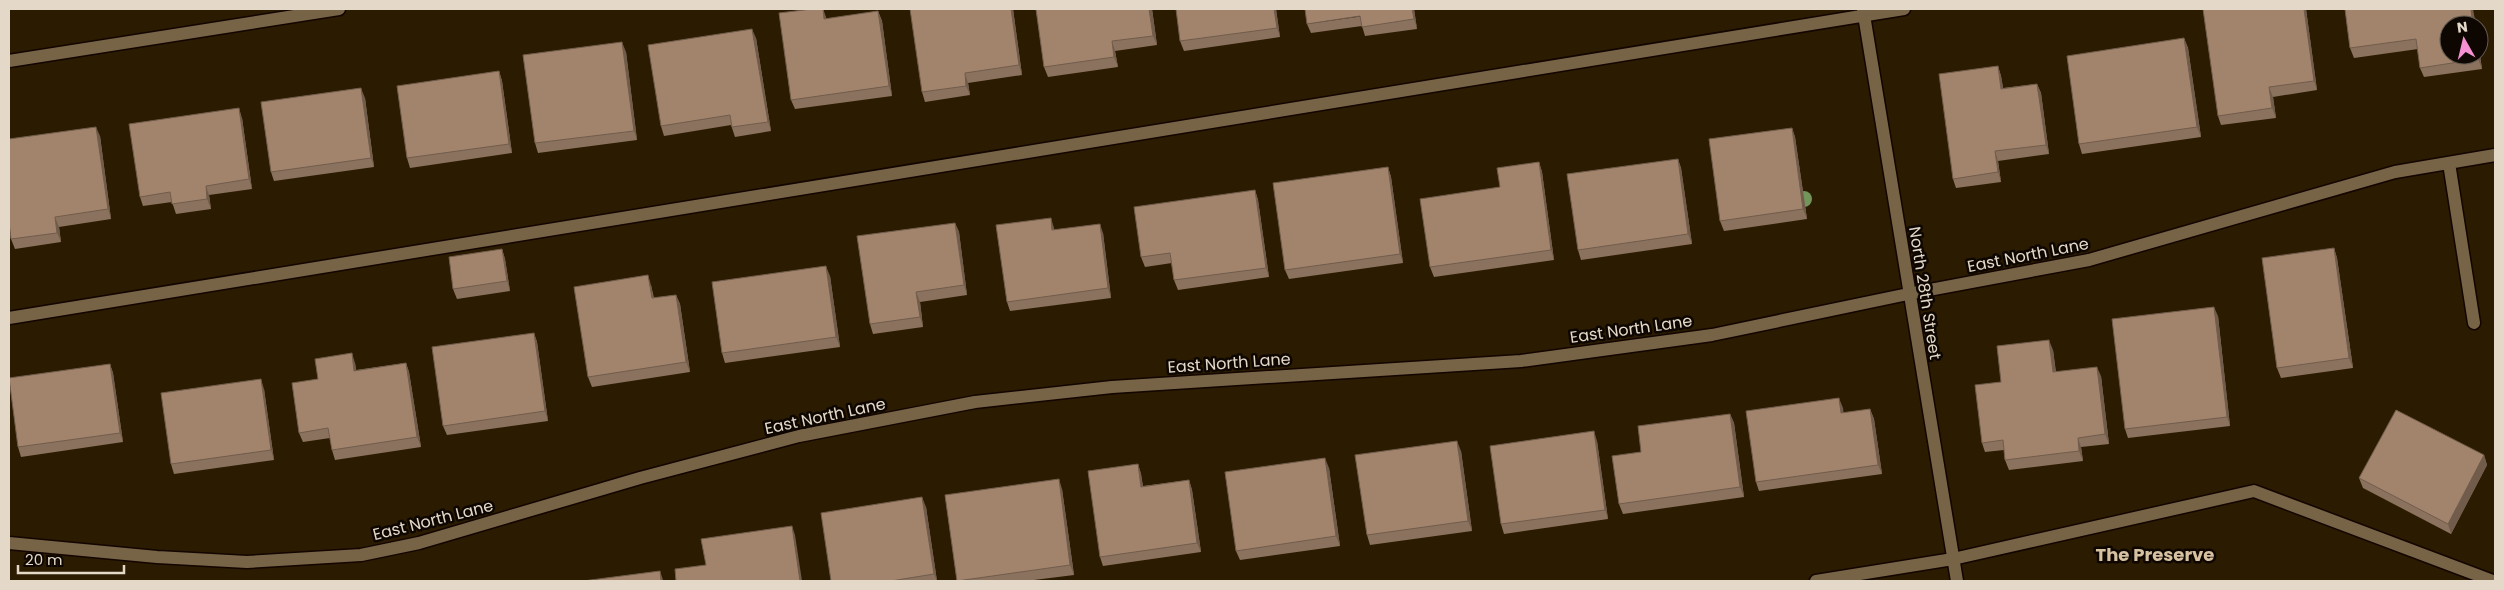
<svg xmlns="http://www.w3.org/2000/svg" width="2504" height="590" viewBox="0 0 2504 590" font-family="Poppins,sans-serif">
<rect width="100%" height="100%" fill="#2b1b00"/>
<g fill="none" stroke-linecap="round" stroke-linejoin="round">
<g stroke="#130500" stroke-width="15">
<path id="minor" d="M 1863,9 L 1957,581
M 9,61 L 339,9
M 2449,163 L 2474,323
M 9,318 L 1904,9
M 9,543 L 157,557 L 247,562 L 361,555 L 419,543 L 640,478 L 799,436 L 975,402 L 1112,387 L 1521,361 L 1712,335 L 1908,294 L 2089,260 L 2395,172 L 2495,155
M 1816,581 L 1953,559 L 2254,491 L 2493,581"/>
</g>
<use href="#minor" stroke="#776446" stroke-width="12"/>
</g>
<circle fill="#71955a" cx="1804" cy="199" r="8"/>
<path fill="#8b725e" d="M 823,9 L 826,19 L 878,11 L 882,21 L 892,96 L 795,109 L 791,100 Z
M 1013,9 L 1022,75 L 968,83 L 970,95 L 925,102 L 922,92 Z
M 1036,9 L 1152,9 L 1157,45 L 1115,51 L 1118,67 L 1048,77 L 1044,67 Z
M 1276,9 L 1280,37 L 1184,51 L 1180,41 Z
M 1414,9 L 1417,29 L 1365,36 L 1362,26 L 1311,33 L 1307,24 Z
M 2306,9 L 2317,90 L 2273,97 L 2276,118 L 2221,125 L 2218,116 Z
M 2345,9 L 2479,55 L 2479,49 L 2482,69 L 2424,77 L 2420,68 L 2418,49 L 2354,58 L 2350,48 Z
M 756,38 L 771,131 L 735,137 L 731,125 L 664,136 L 661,126 Z
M 2184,38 L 2188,48 L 2201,137 L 2082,154 L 2079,144 Z
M 626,52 L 637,140 L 538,153 L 535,143 Z
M 1998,66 L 2001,76 L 2003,88 L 2037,84 L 2041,93 L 2049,154 L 1998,161 L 2001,182 L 1956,188 L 1953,179 Z
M 499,71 L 502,81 L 512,153 L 410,168 L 407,158 Z
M 365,98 L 374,167 L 274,181 L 271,172 Z
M 242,118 L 252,189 L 209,195 L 211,209 L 176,214 L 172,202 L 143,206 L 140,197 Z
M 1792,128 L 1795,137 L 1807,219 L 1724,231 L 1720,221 Z
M 100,136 L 111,219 L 59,227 L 61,242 L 15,249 L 11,239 Z
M 1678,159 L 1681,168 L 1692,244 L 1581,260 L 1578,250 Z
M 1539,162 L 1542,172 L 1554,260 L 1434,277 L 1430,267 L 1500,187 Z
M 1388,167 L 1391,177 L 1403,263 L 1289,279 L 1285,270 Z
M 1255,190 L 1258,200 L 1269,277 L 1178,290 L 1174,280 L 1172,263 L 1145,267 L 1141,257 Z
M 955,223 L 959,232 L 967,295 L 920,302 L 923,327 L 873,334 L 870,324 Z
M 1054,228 L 1054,230 L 1103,233 L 1111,298 L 1010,311 L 1007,302 Z
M 2334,248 L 2337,258 L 2353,368 L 2281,378 L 2277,368 Z
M 502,249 L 505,259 L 510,291 L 457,299 L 453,289 Z
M 830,276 L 840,347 L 725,363 L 722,353 Z
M 651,285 L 654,298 L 676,295 L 680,304 L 690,372 L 592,387 L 588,377 Z
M 2218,316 L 2230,426 L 2128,438 L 2125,429 Z
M 534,333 L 537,342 L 548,421 L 447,435 L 443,426 Z
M 2053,350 L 2056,372 L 2101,376 L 2109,444 L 2081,447 L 2083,461 L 2009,470 L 2005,460 L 2004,450 L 1985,452 L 1982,443 L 2001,382 Z
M 355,363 L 356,370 L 406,363 L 409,372 L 421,447 L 335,460 L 332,450 L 330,438 L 303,442 L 299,433 L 318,379 Z
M 110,364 L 113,373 L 123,442 L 21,457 L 18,447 Z
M 264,389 L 274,460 L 174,474 L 171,464 Z
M 1843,408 L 1843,413 L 1870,409 L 1874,419 L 1882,474 L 1759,491 L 1756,482 Z
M 1730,414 L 1734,423 L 1744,497 L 1623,514 L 1619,504 L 1641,452 Z
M 1597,441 L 1608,519 L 1504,534 L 1501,524 Z
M 1461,451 L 1472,531 L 1370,545 L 1367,535 Z
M 2484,455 L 2487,465 L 2451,534 L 2363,488 L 2359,478 Z
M 1138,464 L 1141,474 L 1143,486 L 1189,480 L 1192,490 L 1201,552 L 1103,566 L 1100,557 Z
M 1329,468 L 1340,546 L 1240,560 L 1236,551 Z
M 1062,489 L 1074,575 L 1026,581 L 957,581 L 945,495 Z
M 926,507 L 937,581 L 831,581 Z"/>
<path fill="#715c4c" d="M 823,9 L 826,17 L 828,29 L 824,19 Z
M 1011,9 L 1013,9 L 1022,75 L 1019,65 Z
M 1149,9 L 1152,9 L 1157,45 L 1153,36 Z
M 1274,9 L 1276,9 L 1280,37 L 1277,28 Z
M 1412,9 L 1414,9 L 1417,29 L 1414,19 Z
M 2304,9 L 2306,9 L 2317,90 L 2314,81 Z
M 2471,9 L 2473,9 L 2476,25 L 2473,25 Z
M 878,11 L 882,21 L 892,96 L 889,86 Z
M 752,29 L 756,38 L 771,131 L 768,122 Z
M 2184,38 L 2188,48 L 2201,137 L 2197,127 Z
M 1112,41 L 1115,51 L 1118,67 L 1114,57 Z
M 622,42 L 626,52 L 637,140 L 634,131 Z
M 2479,49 L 2482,69 L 2478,59 L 2478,55 L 2479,55 Z
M 1998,66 L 2001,76 L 2005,98 L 2001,89 Z
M 499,71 L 502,81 L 512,153 L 509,144 Z
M 965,73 L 968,83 L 970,95 L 966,86 Z
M 2037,84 L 2041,93 L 2049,154 L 2046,145 Z
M 2269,87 L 2273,97 L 2276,118 L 2272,108 Z
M 361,88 L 365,98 L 374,167 L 371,158 Z
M 239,108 L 242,118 L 252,189 L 249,179 Z
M 96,127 L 100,136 L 111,219 L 108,209 Z
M 1792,128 L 1795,137 L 1807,219 L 1803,209 Z
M 1995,151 L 1998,161 L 2001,182 L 1998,172 Z
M 1678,159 L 1681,168 L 1692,244 L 1688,234 Z
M 1539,162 L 1542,172 L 1554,260 L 1551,250 Z
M 1388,167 L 1391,177 L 1403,263 L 1400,254 Z
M 206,186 L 209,195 L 211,209 L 207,199 Z
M 1255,190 L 1258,200 L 1269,277 L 1266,268 Z
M 55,217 L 59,227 L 61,242 L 57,233 Z
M 1051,218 L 1054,228 L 1056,240 L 1052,230 Z
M 955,223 L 959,232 L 967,295 L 964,285 Z
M 1100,224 L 1103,233 L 1111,298 L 1108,288 Z
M 2334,248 L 2337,258 L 2353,368 L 2349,358 Z
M 502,249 L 505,259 L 510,291 L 507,281 Z
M 826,266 L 830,276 L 840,347 L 836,337 Z
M 648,275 L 651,285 L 655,308 L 652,298 Z
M 916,292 L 920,302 L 923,327 L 920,317 Z
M 676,295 L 680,304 L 690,372 L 686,362 Z
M 2214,307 L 2218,316 L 2230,426 L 2227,417 Z
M 534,333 L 537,342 L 548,421 L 545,411 Z
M 2049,340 L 2053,350 L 2057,382 L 2053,372 Z
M 352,353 L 355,363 L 358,380 L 354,371 Z
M 406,363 L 409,372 L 421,447 L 417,437 Z
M 110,364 L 113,373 L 123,442 L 120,433 Z
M 2097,367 L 2101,376 L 2109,444 L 2105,434 Z
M 261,379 L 264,389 L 274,460 L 271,450 Z
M 1839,398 L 1843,408 L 1845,423 L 1841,413 Z
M 1870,409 L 1874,419 L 1882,474 L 1878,465 Z
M 1730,414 L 1734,423 L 1744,497 L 1740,487 Z
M 1594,431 L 1597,441 L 1608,519 L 1605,510 Z
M 2078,438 L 2081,447 L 2083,461 L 2079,451 Z
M 1457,441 L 1461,451 L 1472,531 L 1468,521 Z
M 2484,455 L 2487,465 L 2451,534 L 2448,524 Z
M 1325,458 L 1329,468 L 1340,546 L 1336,536 Z
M 1138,464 L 1141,474 L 1144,496 L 1141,487 Z
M 1059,479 L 1062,489 L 1074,575 L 1070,565 Z
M 1189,480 L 1192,490 L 1201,552 L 1197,543 Z
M 922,497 L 926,507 L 937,581 L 934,574 Z
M 792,526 L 795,535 L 802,581 L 800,581 Z
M 660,571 L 663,580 L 663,581 L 661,581 Z"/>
<path fill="#a2846d" stroke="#715c4c" d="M 812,9 L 823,9 L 824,19 L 878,11 L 889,86 L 791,100 L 779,13 Z
M 910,9 L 1011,9 L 1019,65 L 965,73 L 966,86 L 922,92 Z
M 1036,9 L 1149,9 L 1153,36 L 1112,41 L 1114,57 L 1044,67 Z
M 1176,9 L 1274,9 L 1277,28 L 1180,41 Z
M 1305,9 L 1412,9 L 1414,19 L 1362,27 L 1360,16 L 1307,24 Z
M 2203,9 L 2304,9 L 2314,81 L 2269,87 L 2272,108 L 2218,116 Z
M 2345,9 L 2471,9 L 2473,25 L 2449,25 L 2449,55 L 2478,55 L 2478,59 L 2420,68 L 2416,39 L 2350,48 Z
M 752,29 L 768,122 L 732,127 L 730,115 L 661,126 L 648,45 Z
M 2184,38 L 2197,127 L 2079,144 L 2067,56 Z
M 622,42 L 634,131 L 535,143 L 523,55 Z
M 1998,66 L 2001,89 L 2037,84 L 2046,145 L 1995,151 L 1998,172 L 1953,179 L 1939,74 Z
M 499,71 L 509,144 L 407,158 L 397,86 Z
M 361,88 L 371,158 L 271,172 L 261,102 Z
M 239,108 L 249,179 L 206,186 L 207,199 L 172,204 L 170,192 L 140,197 L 129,124 Z
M 96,127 L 108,209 L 55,217 L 57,233 L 11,239 L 9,222 L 9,139 Z
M 1792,128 L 1803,209 L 1720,221 L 1709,139 Z
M 1678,159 L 1688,234 L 1578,250 L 1567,174 Z
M 1539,162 L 1551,250 L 1430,267 L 1420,199 L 1500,187 L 1497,168 Z
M 1388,167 L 1400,254 L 1285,270 L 1273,183 Z
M 1255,190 L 1266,268 L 1174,280 L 1170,253 L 1141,257 L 1134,207 Z
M 1051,218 L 1052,230 L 1100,224 L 1108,288 L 1007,302 L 996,225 Z
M 955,223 L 964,285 L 916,292 L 920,317 L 870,324 L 857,236 Z
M 2334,248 L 2349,358 L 2277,368 L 2262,258 Z
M 502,249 L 507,281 L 453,289 L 449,257 Z
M 826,266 L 836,337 L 722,353 L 712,282 Z
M 648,275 L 652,298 L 676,295 L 686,362 L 588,377 L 574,287 Z
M 2214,307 L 2227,417 L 2125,429 L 2112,319 Z
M 534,333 L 545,411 L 443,426 L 432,347 Z
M 2049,340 L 2053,372 L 2097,367 L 2105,434 L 2078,438 L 2079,451 L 2005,460 L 2003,440 L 1982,443 L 1975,385 L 2001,382 L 1997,346 Z
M 352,353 L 354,371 L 406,363 L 417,437 L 332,450 L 328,428 L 299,433 L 292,383 L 318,379 L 315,359 Z
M 110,364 L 120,433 L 18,447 L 9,378 Z
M 261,379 L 271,450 L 171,464 L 161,393 Z
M 1839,398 L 1841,413 L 1870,409 L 1878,465 L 1756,482 L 1746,411 Z
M 2396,410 L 2484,455 L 2448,524 L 2359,478 Z
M 1730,414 L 1740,487 L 1619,504 L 1612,456 L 1641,452 L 1638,426 Z
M 1594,431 L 1605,510 L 1501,524 L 1490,446 Z
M 1457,441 L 1468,521 L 1367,535 L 1355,455 Z
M 1325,458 L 1336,536 L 1236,551 L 1225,472 Z
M 1138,464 L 1141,487 L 1189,480 L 1197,543 L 1100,557 L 1088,471 Z
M 1059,479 L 1070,565 L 957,581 L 945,495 Z
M 922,497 L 934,574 L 891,581 L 831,581 L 821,513 Z
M 792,526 L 800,581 L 676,581 L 675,569 L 706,565 L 701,539 Z
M 660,571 L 661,581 L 583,581 Z"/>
<g text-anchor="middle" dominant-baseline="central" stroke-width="5" stroke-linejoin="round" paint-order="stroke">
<g font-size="16" fill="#e4d9c9" stroke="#0e0701">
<text transform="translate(2028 255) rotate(-11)">East North Lane</text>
<text transform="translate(1925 293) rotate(81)">North 28th Street</text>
<text transform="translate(1631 329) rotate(-8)">East North Lane</text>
<text transform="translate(1229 363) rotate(-4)">East North Lane</text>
<text transform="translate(825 416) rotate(-12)">East North Lane</text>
<text transform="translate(433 520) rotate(-14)">East North Lane</text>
</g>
<g font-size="18" font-weight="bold" fill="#d6c1a1" stroke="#0e0701">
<text x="2155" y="554">The Preserve</text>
</g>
</g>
<rect width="2504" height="590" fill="none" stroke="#e4d9c9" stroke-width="20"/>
<g transform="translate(2464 40) rotate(352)"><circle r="24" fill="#0e0701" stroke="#645b51"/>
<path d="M0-4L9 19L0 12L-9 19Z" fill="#f591d2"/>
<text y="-8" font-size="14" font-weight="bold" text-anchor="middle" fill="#e4d9c9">N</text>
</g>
<path d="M18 565v8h106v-8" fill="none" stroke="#e4d9c9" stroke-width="2.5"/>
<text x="25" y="565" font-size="15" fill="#e4d9c9" stroke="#0e0701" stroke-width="4" paint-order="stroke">20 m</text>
</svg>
